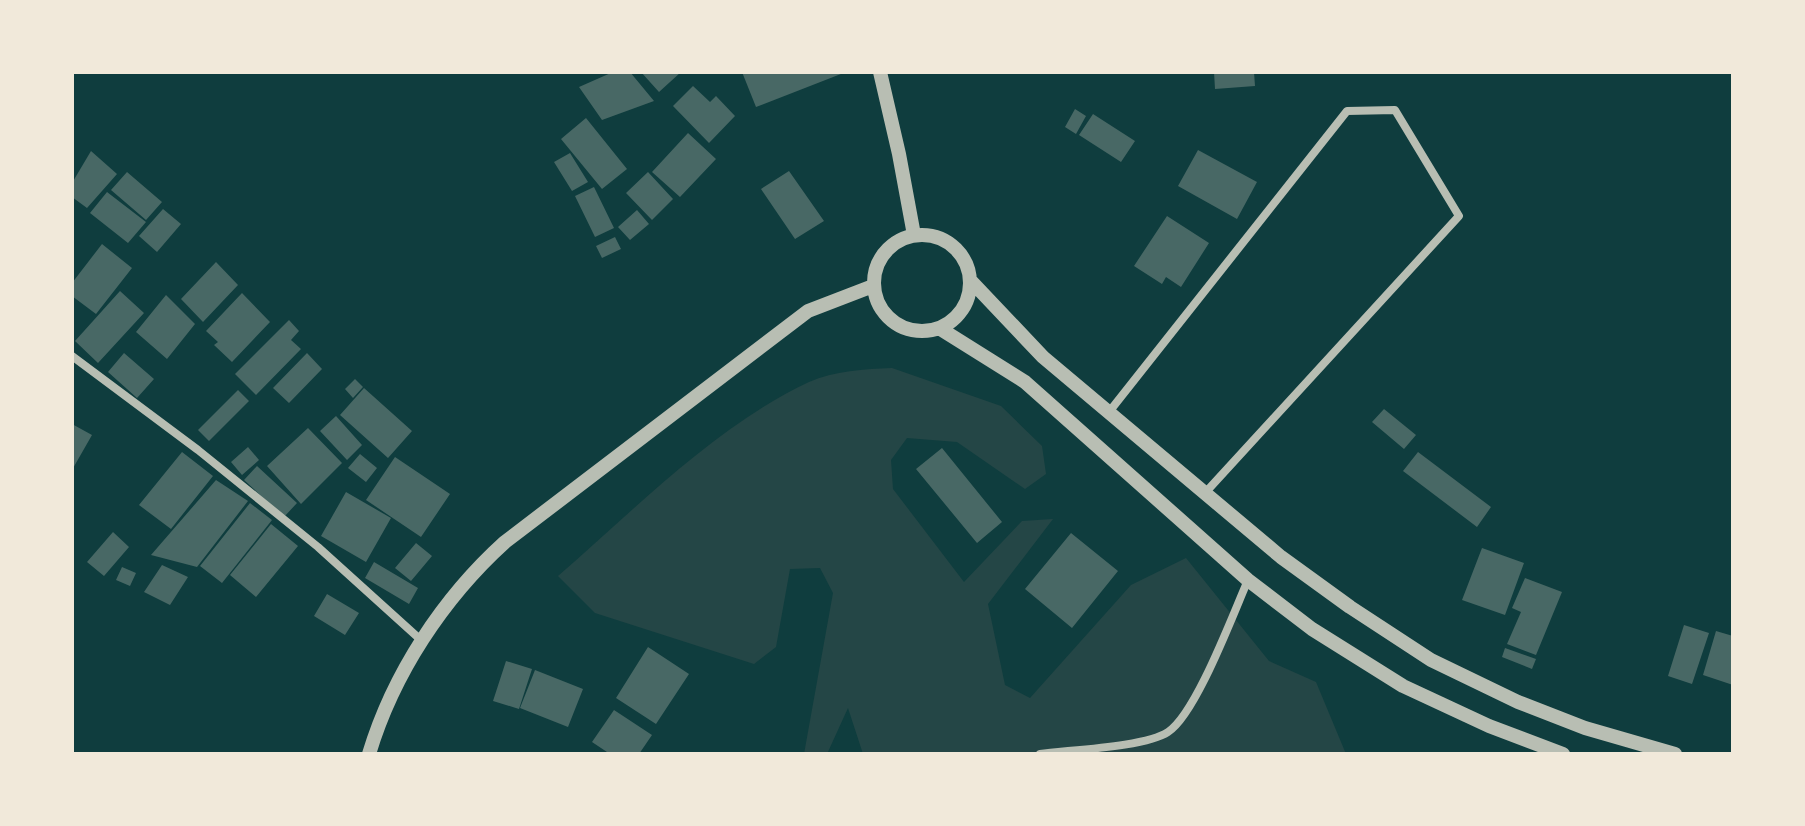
<svg xmlns="http://www.w3.org/2000/svg" width="1805" height="826" viewBox="0 0 1805 826" font-family="Ubuntu,sans-serif">
<rect width="100%" height="100%" fill="#0f3d3e"/>
<path fill="#244646" d="M 892,368 L 1001,406 L 1042,446 L 1046,474 L 1025,489 L 957,442 L 907,438 L 891,460 L 893,489 L 964,582 L 1022,521 L 1053,519 L 988,604 L 1005,685 L 1030,698 L 1131,585 L 1186,558 L 1269,661 L 1316,682 L 1346,754 L 863,754 L 848,708 L 827,754 L 804,754 L 833,593 L 820,568 L 790,569 L 776,647 L 754,664 L 595,613 L 558,576 C 634,510 717,425 809,382 C 834,371 865,369 892,368 Z"/>
<path fill="#486865" d="M 613,72 L 630,72 L 654,101 L 602,120 L 579,87 Z
M 641,72 L 681,72 L 659,92 Z
M 742,72 L 846,72 L 756,107 Z
M 1214,72 L 1254,72 L 1255,86 L 1215,89 Z
M 693,86 L 710,102 L 716,96 L 735,116 L 709,143 L 673,106 Z
M 1075,109 L 1086,116 L 1076,134 L 1065,127 Z
M 1093,114 L 1135,141 L 1121,162 L 1079,135 Z
M 586,118 L 627,169 L 602,189 L 561,139 Z
M 688,133 L 716,159 L 680,197 L 652,172 Z
M 1198,150 L 1257,182 L 1237,219 L 1178,186 Z
M 91,151 L 117,174 L 87,208 L 72,197 L 72,183 Z
M 570,153 L 588,182 L 572,191 L 554,162 Z
M 789,171 L 824,221 L 795,239 L 761,189 Z
M 127,172 L 162,202 L 146,220 L 111,190 Z
M 648,172 L 673,199 L 652,220 L 626,193 Z
M 594,187 L 614,228 L 595,237 L 575,196 Z
M 107,192 L 146,222 L 128,243 L 90,213 Z
M 163,209 L 181,224 L 157,252 L 139,236 Z
M 637,210 L 649,224 L 630,240 L 618,227 Z
M 1167,216 L 1209,243 L 1181,287 L 1166,277 L 1162,284 L 1134,266 Z
M 615,237 L 621,249 L 602,258 L 596,246 Z
M 102,244 L 132,268 L 96,314 L 72,296 L 72,283 Z
M 216,262 L 238,285 L 203,322 L 181,299 Z
M 120,291 L 144,313 L 98,363 L 75,341 Z
M 242,293 L 270,322 L 232,362 L 214,345 L 218,342 L 206,331 Z
M 166,295 L 195,324 L 167,359 L 136,332 Z
M 289,320 L 299,331 L 291,340 L 301,349 L 256,395 L 235,374 Z
M 124,353 L 154,379 L 137,398 L 108,372 Z
M 307,353 L 322,369 L 289,403 L 273,388 Z
M 355,379 L 363,387 L 353,398 L 345,389 Z
M 364,388 L 412,431 L 388,458 L 340,415 Z
M 238,390 L 249,401 L 209,441 L 198,430 Z
M 1384,409 L 1416,435 L 1404,449 L 1372,422 Z
M 336,416 L 362,445 L 347,460 L 320,431 Z
M 72,424 L 92,435 L 72,470 Z
M 308,428 L 342,463 L 301,504 L 267,466 Z
M 248,447 L 259,460 L 242,475 L 231,462 Z
M 942,448 L 1002,522 L 977,543 L 916,469 Z
M 182,452 L 213,476 L 171,529 L 139,505 Z
M 1418,452 L 1491,507 L 1477,527 L 1403,471 Z
M 360,454 L 377,468 L 366,482 L 348,468 Z
M 395,457 L 450,494 L 421,537 L 366,500 Z
M 257,466 L 297,503 L 284,517 L 244,480 Z
M 216,480 L 248,501 L 197,567 L 151,555 Z
M 346,492 L 391,518 L 366,562 L 321,536 Z
M 250,503 L 272,520 L 222,583 L 200,566 Z
M 271,524 L 298,546 L 256,597 L 230,575 Z
M 113,532 L 129,547 L 104,576 L 87,562 Z
M 1071,533 L 1118,571 L 1072,628 L 1025,589 Z
M 416,543 L 432,556 L 411,581 L 395,568 Z
M 1482,548 L 1524,563 L 1505,615 L 1462,600 Z
M 374,562 L 418,588 L 409,604 L 365,578 Z
M 162,565 L 188,577 L 170,605 L 144,592 Z
M 122,567 L 136,573 L 130,586 L 116,580 Z
M 1525,578 L 1562,592 L 1536,655 L 1507,644 L 1521,612 L 1512,608 Z
M 327,594 L 359,613 L 345,635 L 314,616 Z
M 1684,625 L 1709,633 L 1692,684 L 1668,676 Z
M 1716,631 L 1733,636 L 1733,685 L 1703,675 Z
M 648,647 L 689,674 L 656,724 L 616,698 Z
M 1505,648 L 1536,659 L 1532,669 L 1502,657 Z
M 506,661 L 532,669 L 519,709 L 493,701 Z
M 535,670 L 583,689 L 568,727 L 520,708 Z
M 614,710 L 652,735 L 639,754 L 610,754 L 592,742 Z"/>
<g fill="none" stroke-linecap="round" stroke-linejoin="round">
<path stroke="#b8beb3" stroke-width="8" d="M 72,356 L 198,450 L 318,547 L 422,641
M 1109,412 L 1347,111 L 1395,110 L 1459,216 L 1205,493
M 1040,754 C 1069,750 1146,747 1168,732 C 1196,714 1233,614 1248,580"/>
<path stroke="#b8beb3" stroke-width="14" d="M 880,72 L 899,154 L 914,235
M874 283a48 48 0 1 1 96 0a48 48 0 1 1-96 0Z
M 971,281 L 1043,357 L 1281,557 L 1350,607 L 1431,660 L 1518,702 L 1585,728 L 1675,754
M 939,328 L 1025,382 L 1248,580 L 1312,629 L 1403,686 L 1489,726 L 1563,754
M 369,754 C 393,674 443,598 505,542 L 808,311 L 873,286"/>
</g>
<rect width="1805" height="826" fill="none" stroke="#f1e9da" stroke-width="148"/>
</svg>
